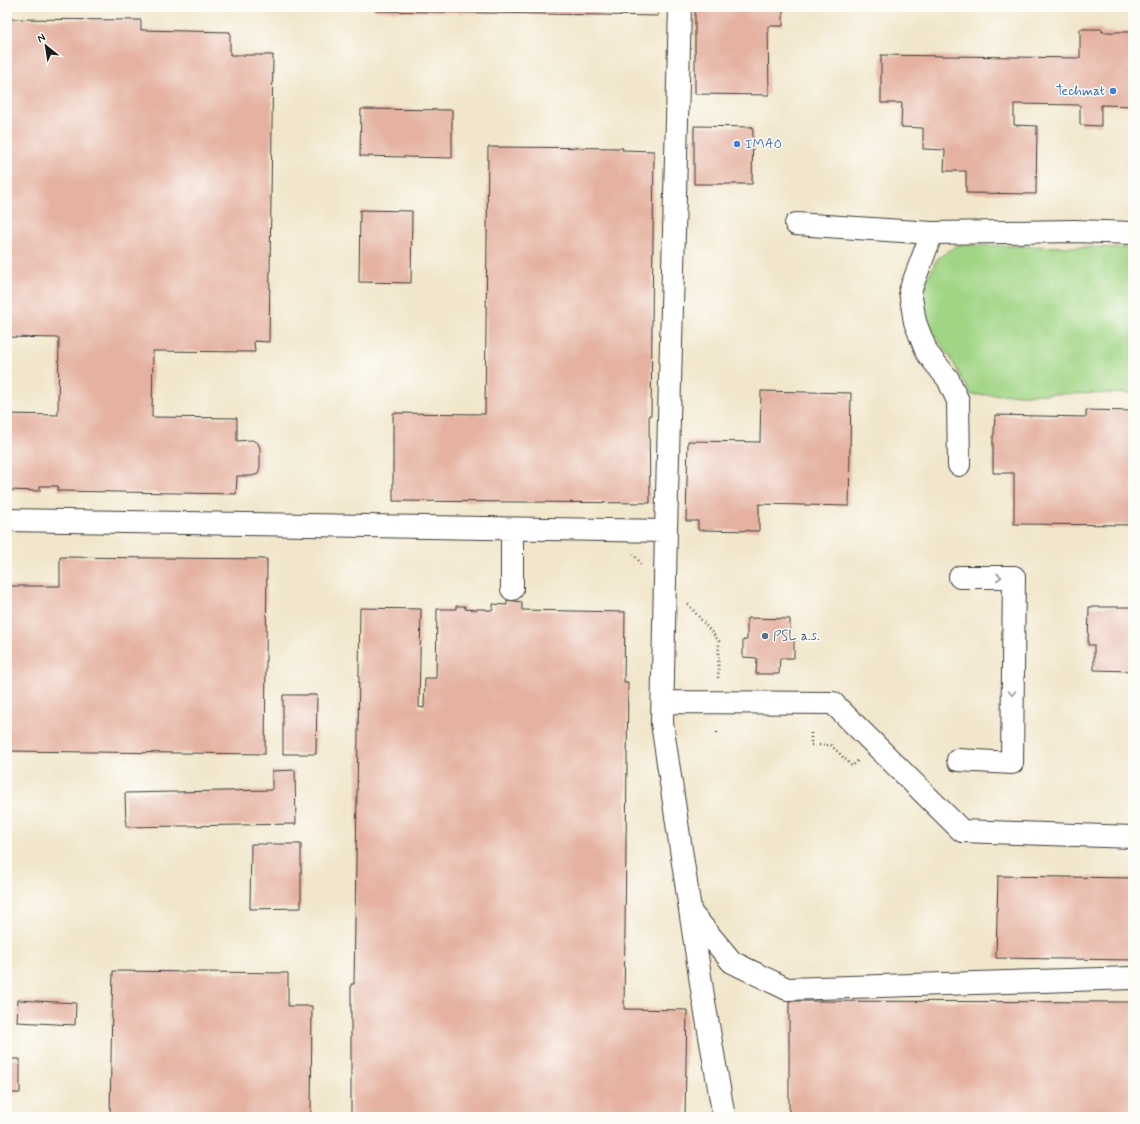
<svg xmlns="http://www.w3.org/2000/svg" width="1140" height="1124" viewBox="0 0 1140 1124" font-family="Mynerve,sans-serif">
<rect width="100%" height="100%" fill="#fdfcf7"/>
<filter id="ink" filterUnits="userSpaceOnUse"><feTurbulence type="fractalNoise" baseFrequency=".025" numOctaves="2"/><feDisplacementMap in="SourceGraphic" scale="8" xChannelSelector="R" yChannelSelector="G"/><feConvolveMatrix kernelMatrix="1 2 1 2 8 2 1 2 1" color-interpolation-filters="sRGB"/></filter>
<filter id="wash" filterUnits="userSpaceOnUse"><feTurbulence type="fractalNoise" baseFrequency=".012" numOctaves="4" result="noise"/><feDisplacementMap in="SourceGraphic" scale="16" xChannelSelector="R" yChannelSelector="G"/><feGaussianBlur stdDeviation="0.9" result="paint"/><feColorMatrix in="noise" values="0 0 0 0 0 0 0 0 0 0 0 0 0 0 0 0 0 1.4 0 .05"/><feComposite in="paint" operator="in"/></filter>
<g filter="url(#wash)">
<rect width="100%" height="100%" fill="#f1e6cb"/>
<path fill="#a1d585" stroke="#5e7850" d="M 957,245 L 1133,248 L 1133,393 L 971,395 L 950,357 L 928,325 L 922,289 L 937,259 Z"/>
<g id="blocks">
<path fill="#e5b2a2" d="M 375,7 L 658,7 L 658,16 L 375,11 Z
M 695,7 L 783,7 L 783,26 L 768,26 L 769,95 L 695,94 Z
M 8,19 L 141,20 L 141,30 L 230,32 L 230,55 L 273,55 L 269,342 L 254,341 L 255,352 L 153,351 L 152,417 L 237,418 L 237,441 L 252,440 L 258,443 L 260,448 L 260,467 L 258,474 L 252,476 L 237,476 L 236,494 L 58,491 L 58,486 L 40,486 L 40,491 L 7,490 L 7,414 L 58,415 L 59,338 L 7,337 L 7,53 Z
M 1080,29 L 1102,29 L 1102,32 L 1133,32 L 1133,106 L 1101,105 L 1101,126 L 1080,125 L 1080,105 L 1014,104 L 1014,125 L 1037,126 L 1036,194 L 966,193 L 966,171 L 944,171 L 945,150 L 923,149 L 923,128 L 901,127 L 902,103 L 881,103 L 881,55 L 1080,58 Z
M 361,109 L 452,110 L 452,158 L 360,156 Z
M 694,126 L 753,127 L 752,184 L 694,184 Z
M 488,147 L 623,148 L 622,150 L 654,151 L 651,415 L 649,415 L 650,503 L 393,501 L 393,413 L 485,414 Z
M 360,210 L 412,211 L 411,283 L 359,282 Z
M 761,391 L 851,393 L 849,506 L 759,504 L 759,531 L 698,530 L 698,521 L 686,521 L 688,441 L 760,442 Z
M 1086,410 L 1133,411 L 1133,525 L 1014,524 L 1014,473 L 993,473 L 993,436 L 994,435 L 995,415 L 1086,417 Z
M 60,557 L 267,559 L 265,754 L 7,751 L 7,586 L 60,586 Z
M 507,600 L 522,602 L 522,610 L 625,612 L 624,682 L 628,682 L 624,1009 L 687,1010 L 685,1117 L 351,1117 L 351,984 L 354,984 L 360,608 L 421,609 L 419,707 L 424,708 L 425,678 L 436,678 L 437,609 L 456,609 L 456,606 L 465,606 L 465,609 L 477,610 L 477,609 L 486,609 L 486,610 L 493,610 L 493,604 L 507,605 Z
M 1089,607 L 1133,607 L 1133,671 L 1094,670 L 1094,645 L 1088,645 Z
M 747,618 L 790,619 L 790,640 L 794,640 L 794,658 L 780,658 L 779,674 L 756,674 L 757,658 L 743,657 L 743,640 L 747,640 Z
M 283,695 L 317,695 L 316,754 L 283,754 Z
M 295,770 L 296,824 L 126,827 L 125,793 L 272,790 L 272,771 Z
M 251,844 L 301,844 L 301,908 L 250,909 Z
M 998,876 L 1133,878 L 1133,960 L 996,958 Z
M 113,971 L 288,973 L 288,1006 L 312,1006 L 311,1117 L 110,1117 L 112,1004 Z
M 18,1000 L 76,1003 L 75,1025 L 17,1022 Z
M 789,1001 L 1133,1002 L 1133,1117 L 789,1117 Z
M 7,1059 L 20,1059 L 20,1093 L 7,1093 Z"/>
</g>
</g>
<g filter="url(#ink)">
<use href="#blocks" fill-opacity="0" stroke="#3c3a36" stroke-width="1"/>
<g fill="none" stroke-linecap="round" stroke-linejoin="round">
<g stroke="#3c3a36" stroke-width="24">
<path id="minor" d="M 680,7 L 666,531 L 662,723 L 703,996 L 724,1117
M 796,224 L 932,233 L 1074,231 L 1133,233
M 932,233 L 910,291 L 915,322 L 927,353 L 948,379 L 958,401 L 959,465
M 7,520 L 666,531
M 512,589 L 512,529
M 663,702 L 833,703 L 962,831 L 1133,837
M 958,760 L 1012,763 L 1014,577 L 960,577
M 691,913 L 732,962 L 787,989 L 1133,978"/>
</g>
<path stroke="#3c3a36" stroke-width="2.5" stroke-dasharray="1 3" stroke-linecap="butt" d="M 633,554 L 640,562 L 641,566
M 688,604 L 719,641 L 718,680
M 717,733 L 717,725
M 811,733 L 811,745 L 831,745 L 852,766 L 859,760"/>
<use href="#minor" stroke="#fff" stroke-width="22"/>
</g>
<defs><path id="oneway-chevron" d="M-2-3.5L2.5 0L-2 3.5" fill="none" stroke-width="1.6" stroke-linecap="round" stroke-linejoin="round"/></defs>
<g stroke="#999">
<use href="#oneway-chevron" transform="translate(999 577)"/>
<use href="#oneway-chevron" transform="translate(1012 693) rotate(91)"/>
</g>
</g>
<g fill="#3f7fe0" stroke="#fdfcf7" stroke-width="1.5">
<circle cx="1113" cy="91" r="4"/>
<circle cx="737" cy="144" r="4"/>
</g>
<circle fill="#5c6f8a" stroke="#fdfcf7" stroke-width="1.5" cx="765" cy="636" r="4"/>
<g text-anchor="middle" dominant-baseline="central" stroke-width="3" stroke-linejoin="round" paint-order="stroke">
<g font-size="14" fill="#366cbe" stroke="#fdfcf7" text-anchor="end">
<text x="1105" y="91">Techmat</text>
<text x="745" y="144" text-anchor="start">IMAO</text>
</g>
<g font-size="14" fill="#4e5e75" stroke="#fdfcf7" text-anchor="start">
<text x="773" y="636">PSL a.s.</text>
</g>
</g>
<rect width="1140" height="1124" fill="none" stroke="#fdfcf7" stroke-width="24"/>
<g transform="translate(46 46) rotate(330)" stroke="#fdfcf7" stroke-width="3" paint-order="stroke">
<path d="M0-3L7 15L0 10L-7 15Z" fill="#1c1c1c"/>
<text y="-6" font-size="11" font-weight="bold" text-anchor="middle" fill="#1c1c1c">N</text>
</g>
</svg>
